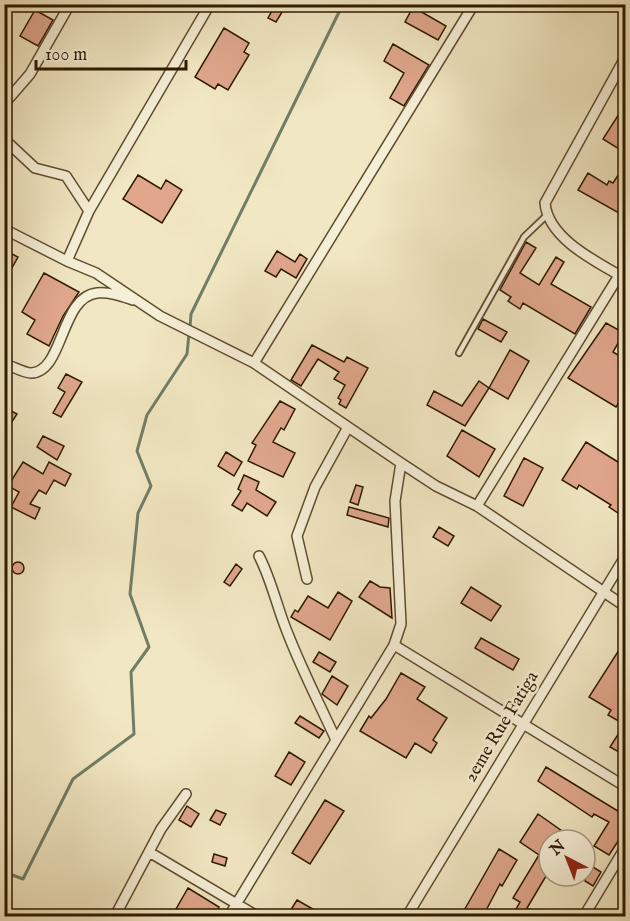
<svg xmlns="http://www.w3.org/2000/svg" width="630" height="921" viewBox="0 0 630 921" font-family="'IM FELL English',serif">
<rect width="100%" height="100%" fill="#f1e7c2"/>
<filter id="stains"><feTurbulence type="fractalNoise" baseFrequency=".00333" numOctaves="4"/><feColorMatrix values="0 0 0 0 .2 0 0 0 0 .09 0 0 0 0 .02 0 0 0 .5 -.17"/></filter>
<radialGradient id="worn" r=".72"><stop offset=".6" stop-color="#630" stop-opacity="0"/><stop offset="1" stop-color="#630" stop-opacity=".3"/></radialGradient>
<g fill="none" stroke-linecap="round" stroke-linejoin="round">
<path stroke="#707e68" stroke-width="3" d="M 190,327 L 191,314 L 343,4
M 4,872 L 23,879 L 73,779 L 134,734 L 131,672 L 149,647 L 130,594 L 138,513 L 151,486 L 137,451 L 147,415 L 187,354 L 189,334"/>
</g>
<path fill="#e0a78d" stroke="#2e1a00" stroke-width="1.5" d="M 276,4 L 287,4 L 276,22 L 268,18 Z
M 413,7 L 446,26 L 438,40 L 405,22 Z
M 35,10 L 53,20 L 38,46 L 20,36 Z
M 224,28 L 249,43 L 244,52 L 249,55 L 228,90 L 218,84 L 215,89 L 195,77 Z
M 393,44 L 429,65 L 404,106 L 390,98 L 404,73 L 384,61 Z
M 626,103 L 626,147 L 622,144 L 619,149 L 603,139 Z
M 626,163 L 626,217 L 578,190 L 588,173 L 607,185 L 609,181 L 613,183 Z
M 138,175 L 161,189 L 166,180 L 182,190 L 162,223 L 123,199 Z
M 526,242 L 536,248 L 520,273 L 539,285 L 556,257 L 564,262 L 551,284 L 591,307 L 575,334 L 523,303 L 520,309 L 508,301 L 511,297 L 500,290 Z
M 4,250 L 18,257 L 4,282 Z
M 277,251 L 295,262 L 300,254 L 307,259 L 296,278 L 281,269 L 276,277 L 265,271 Z
M 44,273 L 79,292 L 63,316 L 49,346 L 27,334 L 35,320 L 22,312 Z
M 483,319 L 507,332 L 501,342 L 478,329 Z
M 606,323 L 624,333 L 613,352 L 626,360 L 626,392 L 616,407 L 568,378 Z
M 312,345 L 344,362 L 347,357 L 368,368 L 346,408 L 339,404 L 341,400 L 338,398 L 345,385 L 334,379 L 339,372 L 318,359 L 301,386 L 291,380 Z
M 510,350 L 529,361 L 508,399 L 489,388 Z
M 66,374 L 82,382 L 61,417 L 53,413 L 65,392 L 58,388 Z
M 479,381 L 489,388 L 465,426 L 427,405 L 434,391 L 462,406 Z
M 280,401 L 295,409 L 284,430 L 281,428 L 273,442 L 295,453 L 283,477 L 248,461 L 256,445 L 252,443 Z
M 4,407 L 17,414 L 4,434 Z
M 462,430 L 495,449 L 479,477 L 447,456 Z
M 43,436 L 64,446 L 57,460 L 37,447 Z
M 586,442 L 626,467 L 626,501 L 618,513 L 609,507 L 611,505 L 579,485 L 577,489 L 562,480 Z
M 226,452 L 242,462 L 234,476 L 218,466 Z
M 524,458 L 543,468 L 523,506 L 504,496 Z
M 23,462 L 43,474 L 49,462 L 71,474 L 65,486 L 54,480 L 46,494 L 39,490 L 30,504 L 40,508 L 35,519 L 11,507 L 19,492 L 8,486 Z
M 244,475 L 259,482 L 256,490 L 276,502 L 267,516 L 247,503 L 242,511 L 232,505 L 241,491 L 238,489 Z
M 356,485 L 363,487 L 358,505 L 350,502 Z
M 349,507 L 389,518 L 388,527 L 347,515 Z
M 439,527 L 454,536 L 448,546 L 433,537 Z
M12 568a6 6 0 1 1 12 0a6 6 0 1 1-12 0Z
M 236,564 L 242,569 L 230,586 L 224,582 Z
M 370,581 L 380,587 L 390,588 L 392,618 L 359,597 Z
M 471,587 L 501,606 L 491,621 L 461,603 Z
M 338,592 L 352,601 L 330,640 L 291,617 L 295,610 L 298,612 L 308,596 L 328,608 Z
M 481,638 L 519,659 L 513,670 L 475,648 Z
M 626,639 L 626,717 L 622,723 L 608,715 L 611,710 L 589,697 Z
M 319,652 L 336,662 L 330,672 L 313,662 Z
M 401,673 L 425,687 L 417,699 L 447,718 L 433,740 L 437,743 L 431,753 L 415,743 L 406,758 L 360,731 L 369,716 L 371,718 L 386,699 Z
M 332,676 L 348,686 L 337,705 L 322,694 Z
M 300,716 L 324,731 L 319,738 L 295,723 Z
M 626,722 L 626,756 L 610,747 Z
M 289,752 L 305,762 L 291,785 L 275,776 Z
M 546,767 L 626,816 L 626,829 L 609,855 L 594,846 L 609,822 L 594,814 L 592,817 L 538,781 Z
M 325,800 L 344,811 L 310,864 L 292,853 Z
M 187,806 L 199,814 L 191,827 L 179,820 Z
M 216,810 L 226,814 L 220,825 L 210,820 Z
M 538,814 L 562,831 L 556,840 L 549,840 L 549,871 L 527,908 L 531,910 L 527,916 L 512,916 L 520,902 L 513,898 L 539,855 L 520,842 Z
M 499,849 L 517,860 L 502,886 L 500,884 L 483,916 L 467,916 L 462,914 Z
M 214,854 L 227,858 L 225,866 L 212,862 Z
M 585,862 L 601,872 L 593,886 L 585,881 Z
M 188,888 L 219,907 L 214,916 L 172,916 Z
M 297,900 L 325,916 L 287,916 Z"/>
<g fill="none" stroke-linecap="round" stroke-linejoin="round">
<g stroke="#5f4d30" stroke-width="8">
<path id="service" d="M 459,353 L 524,237 L 546,216"/>
</g>
<g stroke="#5f4d30" stroke-width="12">
<path id="minor" d="M 626,56 L 545,203 C 548,239 597,262 626,279
M 4,104 L 30,74 L 70,4
M 4,139 L 35,168 L 66,176 L 89,211
M 4,229 L 67,261 L 96,273 L 160,316 L 254,363 L 401,463 L 436,486 L 477,506 L 626,607
M 67,261 L 89,211 L 210,4
M 254,363 L 474,4
M 4,364 C 13,366 23,373 31,373 C 64,372 60,297 97,293 C 110,292 121,296 133,300
M 477,506 L 626,264
M 259,556 C 272,581 277,608 288,634 C 302,670 320,705 336,740
M 307,579 L 297,536 L 315,487 L 348,427
M 394,645 L 626,787
M 149,852 L 257,916
M 4,908 L 12,916
M 115,916 L 161,829 L 186,794
M 229,916 L 394,645 L 401,624 L 395,501 L 401,463
M 407,916 L 626,555
M 584,916 L 626,846"/>
</g>
<use href="#service" stroke="#f6efd7" stroke-width="4.5"/>
<use href="#minor" stroke="#f6efd7" stroke-width="9"/>
</g>
<g text-anchor="middle" dominant-baseline="central" stroke-width="5" stroke-linejoin="round" paint-order="stroke">
<g font-size="18" fill="#2e1a00" stroke="#f6efd7">
<text transform="translate(502 727) rotate(-59)">2eme Rue Fatiga</text>
</g>
</g>
<rect width="630" height="921" fill="none" stroke="#f1e7c2" stroke-width="24"/>
<rect x="6" y="6" width="618" height="909" fill="none" stroke="#2e1a00" stroke-width="3"/>
<rect x="12" y="12" width="606" height="897" fill="none" stroke="#2e1a00" stroke-width="1.5"/>
<g transform="translate(567 858) rotate(318)"><circle r="28" fill="#f6efd7" stroke="#a69a81" stroke-width="1.5"/>
<path d="M0-4.5L10 22L0 15L-10 22Z" fill="#8f2418"/>
<text y="-9" font-size="16" font-weight="bold" text-anchor="middle" fill="#2e1a00">N</text>
</g>
<path d="M36 60v9h150v-9" fill="none" stroke="#2e1a00" stroke-width="3"/>
<text x="45" y="60" font-size="18" fill="#2e1a00" stroke="#f6efd7" stroke-width="4.5" paint-order="stroke">100 m</text>
<rect width="100%" height="100%" filter="url(#stains)"/>
<rect width="100%" height="100%" fill="url(#worn)"/>
</svg>
